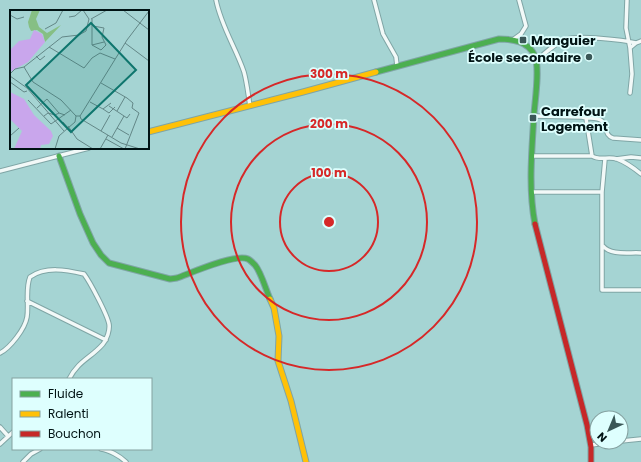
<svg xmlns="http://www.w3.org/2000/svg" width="641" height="462" viewBox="0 0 641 462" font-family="Poppins,sans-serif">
<rect width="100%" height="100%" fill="#a5d4d3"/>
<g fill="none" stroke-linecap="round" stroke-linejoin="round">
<g stroke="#7fa5a5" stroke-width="5.5">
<path id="street" d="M 216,0 C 221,26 236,48 244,72 C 247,83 248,94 250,106
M 374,0 L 383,34 L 396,57 L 397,66
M 627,0 L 626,28 L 630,48
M 514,39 L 521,34 L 526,26 L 519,0
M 536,61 C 545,53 555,43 567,39 C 578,35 623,40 636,43
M 630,93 L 632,74 L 630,48 L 636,43 L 641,41
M 534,116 L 582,117 C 589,119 597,117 602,121 C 608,127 604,135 613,138 L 641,140
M 586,118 L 592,156 C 600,161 608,156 617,159 C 625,162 635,169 641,174
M 532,156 L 592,156
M 605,159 L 602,192 L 602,290 L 641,290
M 616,159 L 631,157 L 641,158
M 0,171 L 89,148
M 531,192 L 602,192
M 603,246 C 611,256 630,252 641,253
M 27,301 L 106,340
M 0,353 C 10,348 25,329 27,317 C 29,304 25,289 30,277 C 46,266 66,270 84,274 C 90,282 107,314 109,324 C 110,330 107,339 103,344 C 91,358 79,360 69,379
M 0,427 L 8,436
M 621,441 L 641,439
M 0,444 L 13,432
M 591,445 L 614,442
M 101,449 C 109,450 120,456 126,462
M 23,462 L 31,454 L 40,449"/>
</g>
<g stroke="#7fa5a5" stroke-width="7">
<path id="fast" d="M 376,72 L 499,39 C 513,39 528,41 535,56 C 540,69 535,100 534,114 C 532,150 528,188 535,224
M 59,156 L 80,214 L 93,243 L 101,255 L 109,263 L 170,279 L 177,278 C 191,273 236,253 248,259 C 250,260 254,264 255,265 C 261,272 266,290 270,299"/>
</g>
<g stroke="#7fa5a5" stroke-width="7">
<path id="slow" d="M 148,132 L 303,92 L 376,72
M 270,299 L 274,308 L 279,336 L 278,361 L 291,401 L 306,462"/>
</g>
<g stroke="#7fa5a5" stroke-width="7">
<path id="jam" d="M 535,224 L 587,425 L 591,447 L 591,462"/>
</g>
<use href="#street" stroke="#f2f9f8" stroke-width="3.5"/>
<use href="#fast" stroke="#4caf50" stroke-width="5"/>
<use href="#slow" stroke="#ffc107" stroke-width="5"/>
<use href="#jam" stroke="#c62828" stroke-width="5"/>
</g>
<g fill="none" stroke="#d62828" stroke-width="2">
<circle cx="329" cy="222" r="49"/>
<circle cx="329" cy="222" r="98"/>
<circle cx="329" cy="222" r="148"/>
</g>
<g fill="#3a5757" stroke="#defffe" stroke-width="1.5">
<rect x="519" y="36" width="8" height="8" rx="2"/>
<circle cx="589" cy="57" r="4"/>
<rect x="529" y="114" width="8" height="8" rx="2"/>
</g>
<g text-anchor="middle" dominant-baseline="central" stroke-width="3.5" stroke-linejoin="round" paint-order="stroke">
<g font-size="13" font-weight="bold" fill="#001314" stroke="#defffe" text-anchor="start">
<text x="531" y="40">Manguier</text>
<text x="581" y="57" text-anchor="end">École secondaire</text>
<text x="541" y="111">Carrefour<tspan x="541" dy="15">Logement</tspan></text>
</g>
</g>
<g transform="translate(10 10)">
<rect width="139" height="139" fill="#a5d4d3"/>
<path d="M 22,0 L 30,0 L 26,9 L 29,17 L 37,23 L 51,15 L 35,32 L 33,24 L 27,20 L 21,21 L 19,17 L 18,12 Z" fill="#86bf84"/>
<path d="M 24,20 L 32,24 L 35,32 L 18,52 L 0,62 L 0,40 L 9,31 L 20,29 ZM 0,82 L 14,89 L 24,105 L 41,121 L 43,126 L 39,134 L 31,135 L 30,139 L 4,139 L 12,121 L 0,109 Z" fill="#c9a6ec"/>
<path fill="none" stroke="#638787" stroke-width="1" d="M 113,0 L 139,20M 0,5 L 7,9 L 14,7M 59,7 L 65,6 L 72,0M 81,9 L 97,0M 82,9 L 82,35 L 91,40 L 96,35 L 92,27 L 94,18 L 83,16M 35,19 L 46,13 L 53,0M 115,33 L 139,51M 82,35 L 94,32M 39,37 L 74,58 L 82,48 L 90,43 L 105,49M 26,46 L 30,50 L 35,46M 14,57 L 23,72 L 51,90 L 66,106 L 70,106 L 117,30 L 139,1M 0,64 L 5,59 L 14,57 L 52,27 L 69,25 L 76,21 L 79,9 L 73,0M 0,66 L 17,78 L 54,121M 0,72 L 14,82 L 17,81M 91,73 L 117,88 L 123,93 L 122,98 L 129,103 L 115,139M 18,90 L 41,114 L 61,100M 80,92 L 93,99 L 101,93M 99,96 L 117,108 L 120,104M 27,98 L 37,89 L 49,103 L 55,105M 93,99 L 99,103 L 105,97M 107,101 L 115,87M 34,106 L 38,103 L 45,105 L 49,103M 70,106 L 71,109 L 111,133 L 130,139M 58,116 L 67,129 L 83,139M 58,118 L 65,112 L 66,106M 107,118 L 119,125M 91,121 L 100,105M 0,126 L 9,118M 102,127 L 114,106M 96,129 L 114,139M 45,139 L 49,126 L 58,118 L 53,112M 90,139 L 98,125"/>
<path fill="#0f766e" fill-opacity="0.15" stroke="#0f766e" stroke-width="2" d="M 81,13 L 126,60 L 61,122 L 16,75 Z"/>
<rect width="139" height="139" fill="none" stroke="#001314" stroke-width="2"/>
</g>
<circle cx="329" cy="222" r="6" fill="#d62828" stroke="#defffe" stroke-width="2"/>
<g font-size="12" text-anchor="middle" font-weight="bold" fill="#d62828" stroke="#defffe" stroke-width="3.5" stroke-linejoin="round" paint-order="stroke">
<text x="329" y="78">300 m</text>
<text x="329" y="128">200 m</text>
<text x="329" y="177">100 m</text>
</g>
<rect x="12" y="378" width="140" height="72" fill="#defffe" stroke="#85a1a0"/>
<rect x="20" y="391" width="20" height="6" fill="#4caf50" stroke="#85a1a0"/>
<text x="48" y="398" font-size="12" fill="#001314">Fluide</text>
<rect x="20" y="411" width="20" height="6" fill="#ffc107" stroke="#85a1a0"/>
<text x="48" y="418" font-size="12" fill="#001314">Ralenti</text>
<rect x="20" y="431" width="20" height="6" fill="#c62828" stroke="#85a1a0"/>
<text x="48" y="438" font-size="12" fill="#001314">Bouchon</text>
<g transform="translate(609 430) rotate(224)"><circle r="19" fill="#defffe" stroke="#85a1a0"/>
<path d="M0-3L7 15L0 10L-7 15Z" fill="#3a5757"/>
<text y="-6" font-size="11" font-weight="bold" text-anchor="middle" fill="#001314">N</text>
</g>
</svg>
